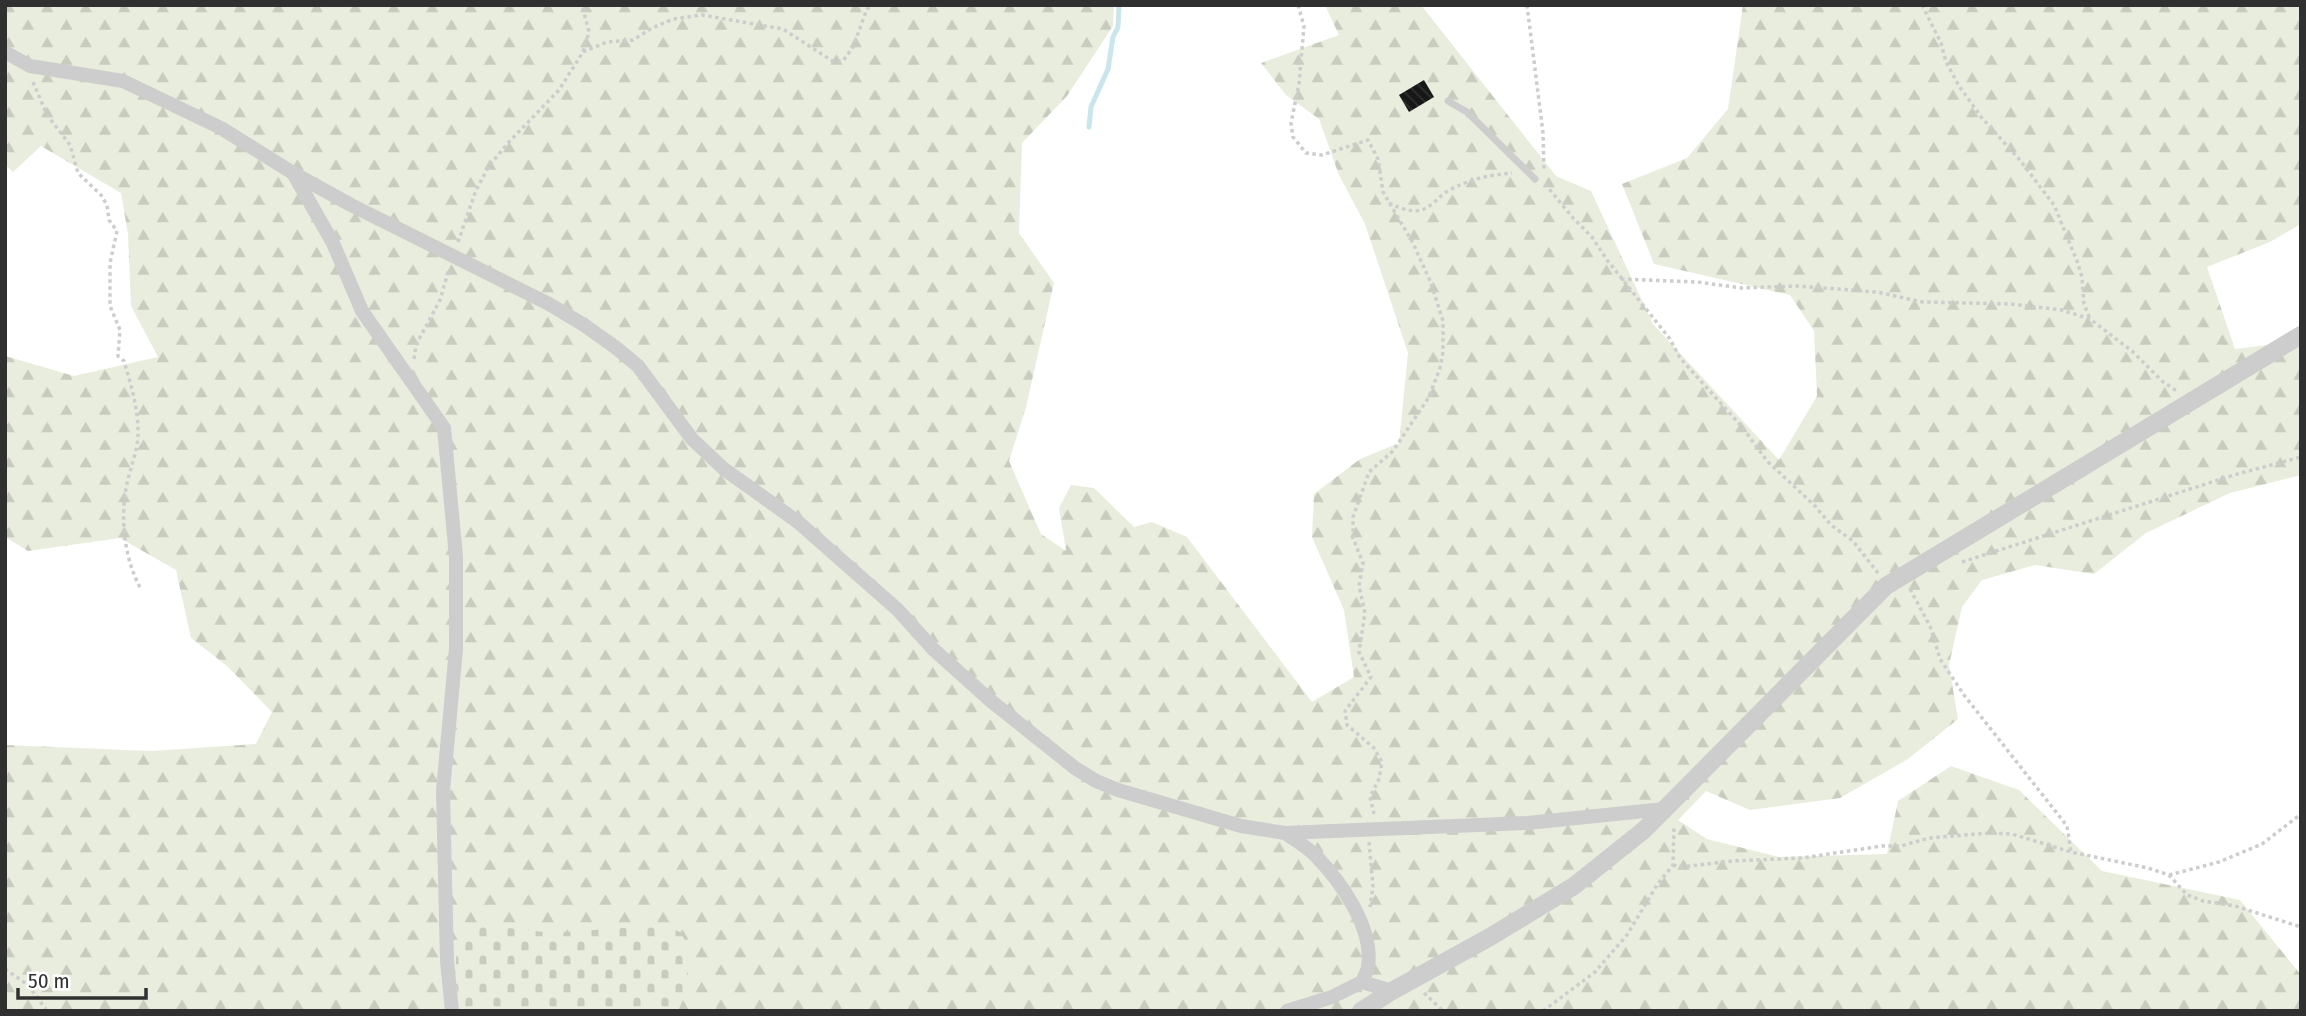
<svg xmlns="http://www.w3.org/2000/svg" width="2306" height="1016" viewBox="0 0 2306 1016" font-family="'Fira Sans Condensed',sans-serif">
<defs>
<pattern id="forest-firs" width="22" height="20" patternUnits="userSpaceOnUse" patternTransform="scale(1.75)"><rect width="22" height="20" fill="#e9eddd"/><path d="M5 1l3.5 6h-7zM16 11l3.5 6h-7z" fill="#c8ccbe"/></pattern>
<pattern id="cemetery-stones" width="16" height="16" patternUnits="userSpaceOnUse" patternTransform="scale(1.75)"><rect width="16" height="16" fill="#e9eddd"/><path d="M2 7V4a2 2 0 0 1 4 0v3zM10 15v-3a2 2 0 0 1 4 0v3z" fill="#c8ccbe"/></pattern>
<pattern id="building-back-hatch" width="6" height="6" patternUnits="userSpaceOnUse" patternTransform="scale(1.75)"><rect width="6" height="6" fill="#171717"/><path d="M-1 5l2 2M0 0l6 6M5-1l2 2" fill="none" stroke="#303030"/></pattern>
</defs>
<rect width="100%" height="100%" fill="#fff"/>
<path fill="url(#forest-firs)" d="M 5,5 L 1114,5 L 1113,26 L 1067,96 L 1022,143 L 1019,233 L 1054,283 L 1026,407 L 1009,461 L 1041,534 L 1066,551 L 1059,508 L 1071,485 L 1094,488 L 1134,527 L 1152,522 L 1187,537 L 1312,702 L 1354,677 L 1344,610 L 1312,537 L 1314,494 L 1360,459 L 1399,443 L 1408,353 L 1365,224 L 1339,175 L 1319,119 L 1286,95 L 1261,63 L 1339,35 L 1325,5 L 1421,5 L 1556,176 L 1591,191 L 1653,324 L 1779,460 L 1817,396 L 1814,331 L 1790,295 L 1654,264 L 1622,184 L 1687,158 L 1728,109 L 1743,5 L 2301,5 L 2301,224 L 2270,242 L 2207,267 L 2235,349 L 2301,341 L 2301,475 L 2230,493 L 2146,533 L 2094,574 L 2035,565 L 1982,580 L 1962,607 L 1949,665 L 1958,719 L 1908,759 L 1840,798 L 1750,810 L 1706,791 L 1678,820 L 1707,839 L 1779,857 L 1887,854 L 1898,801 L 1951,766 L 2019,790 L 2102,871 L 2240,900 L 2301,975 L 2301,1011 L 5,1011 L 5,745 L 152,751 L 256,744 L 272,712 L 227,666 L 191,638 L 176,570 L 120,538 L 28,551 L 5,537 L 5,356 L 74,376 L 158,357 L 131,306 L 128,234 L 121,193 L 41,146 L 13,172 L 5,165 Z"/>
<path fill="url(#cemetery-stones)" d="M 473,924 L 553,933 L 662,925 L 680,932 L 688,946 L 686,993 L 678,1011 L 462,1011 L 455,980 L 457,941 Z"/>
<g fill="none" stroke-linecap="round" stroke-linejoin="round">
<path stroke="#c9e6ed" stroke-width="5" d="M 1089,127 L 1091,107 L 1108,69 L 1113,37 L 1118,27 L 1119,5"/>
</g>
<path fill="url(#building-back-hatch)" d="M 1424,80 L 1434,97 L 1409,112 L 1399,95 Z"/>
<g fill="none" stroke-linecap="round" stroke-linejoin="round">
<path stroke="#cdcdcd" stroke-width="3.5" stroke-dasharray="3.5 3.5" stroke-linecap="butt" d="M 1298,5 L 1304,26 L 1299,84 L 1291,123 L 1293,137 L 1306,153 L 1322,155 L 1368,140 L 1378,159 L 1383,192 L 1413,243 L 1431,283 L 1443,321 L 1443,352 L 1440,368 L 1429,397 L 1393,451 L 1369,472 L 1353,517 L 1353,538 L 1363,563 L 1359,586 L 1365,613 L 1359,652 L 1371,677 L 1345,711 L 1347,725 L 1374,748 L 1382,762 L 1379,779 L 1370,797 L 1374,814
M 1527,5 L 1543,133 L 1544,170
M 1922,5 L 1941,43 L 1946,62 L 1959,86 L 1982,118 L 2019,159 L 2054,205 L 2077,261 L 2082,277 L 2084,304 L 2090,319
M 583,52 L 607,42 L 633,40 L 652,28 L 673,19 L 702,15 L 783,29 L 834,62 L 843,61 L 853,47 L 867,9 L 873,5
M 33,82 L 47,115 L 70,145 L 78,173 L 101,195 L 107,205 L 109,220 L 117,231 L 110,263 L 110,306 L 120,330 L 118,356 L 124,361 C 131,385 139,411 138,436 C 137,453 129,471 126,489 C 120,521 125,561 141,589
M 1545,184 L 1573,218 L 1592,237 L 1607,260 L 1670,339 L 1680,358 L 1743,428 L 1767,461 L 1815,506 L 1831,525 L 1853,541 L 1878,573
M 1389,203 C 1398,207 1411,213 1421,210 C 1431,208 1439,196 1448,191 C 1469,179 1489,175 1512,173
M 458,242 L 476,190 L 489,166 L 508,143 L 559,90 L 583,52 L 589,32 L 582,5
M 1621,279 L 1697,282 L 1742,288 L 1796,286 L 1877,292 L 1923,302 L 2011,304 L 2062,310 L 2090,319 L 2132,351 L 2162,381 L 2178,392
M 414,359 L 416,345 L 440,300 L 449,269
M 1962,562 L 2234,475 L 2301,457
M 1910,589 L 1930,626 L 1940,659 L 1964,695 L 2067,826 L 2071,852
M 1369,842 L 1373,886 L 1370,907
M 1673,865 L 1682,867 L 1732,861 L 1802,858 L 1882,846 L 1901,846 L 1929,838 L 1990,833 L 2012,834 L 2071,852 L 2148,868 L 2169,875 L 2187,895 L 2203,901 L 2235,906 L 2301,927
M 2169,875 L 2219,862 L 2262,844 L 2301,814
M 5,969 L 28,985 L 47,1011
M 1424,993 L 1443,1011
M 1543,1011 L 1595,972 L 1627,935 L 1657,885 L 1673,865 L 1674,825"/>
<path stroke="#cdcdcd" stroke-width="7" d="M 1448,101 L 1467,112 L 1535,179"/>
<path stroke="#cdcdcd" stroke-width="14" d="M 5,52 L 30,66 L 123,81 L 221,128 L 293,173 L 333,243 L 362,311 L 444,428 L 456,557 L 456,649 L 443,791 L 447,961 L 452,1011
M 293,173 L 351,205 L 549,304 L 584,325 L 615,347 L 638,366 L 692,439 L 724,469 L 798,522 L 898,610 L 933,649 L 991,701 L 1075,768 L 1096,781 L 1118,790 L 1241,826 L 1285,833 L 1528,823 L 1664,809
M 1285,833 C 1295,840 1307,847 1316,856 C 1341,882 1374,928 1368,967 C 1367,972 1364,977 1362,982
M 1287,1011 L 1332,997 L 1362,982 L 1392,991"/>
<path stroke="#cdcdcd" stroke-width="18" d="M 1361,1011 L 1392,991 L 1490,937 L 1574,886 L 1644,830 L 1886,586 L 2301,335"/>
</g>
<rect width="2306" height="1016" fill="none" stroke="#303030" stroke-width="14"/>
<path d="M18 988v10h128v-10" fill="none" stroke="#303030" stroke-width="3.5"/>
<text x="28" y="988" font-size="21" fill="#303030" stroke="#ffffff" stroke-width="5" paint-order="stroke">50 m</text>
</svg>
